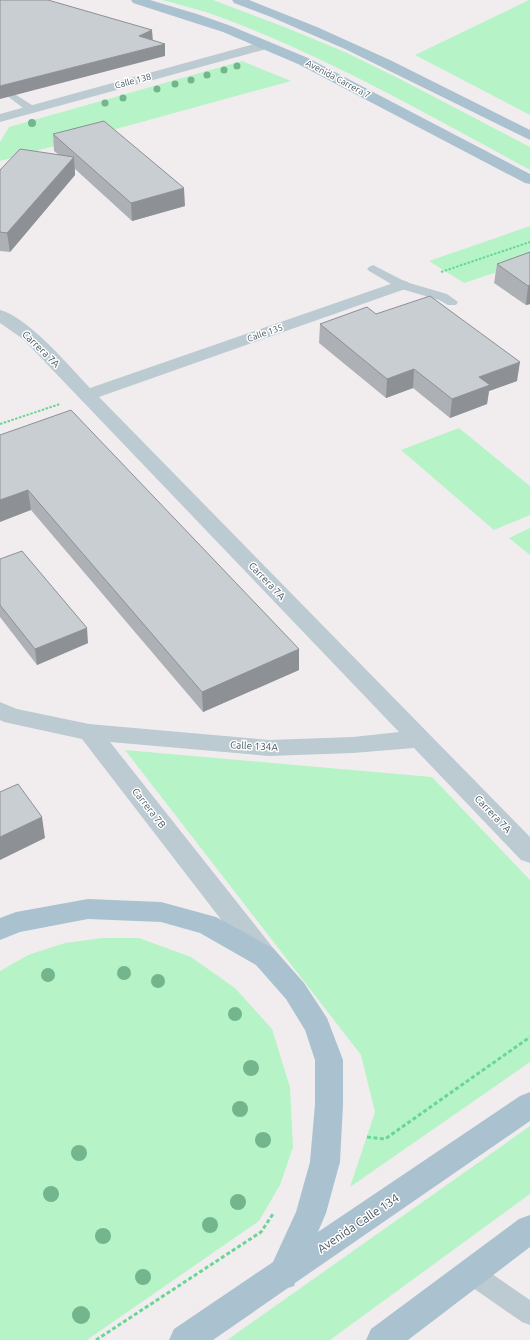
<svg xmlns="http://www.w3.org/2000/svg" width="530" height="1340" viewBox="0 0 530 1340" font-family="Ubuntu,sans-serif">
<rect width="100%" height="100%" fill="#f1edee"/>
<path fill="#b6f4c8" d="M 162,0 L 213,0 L 287,28 L 345,52 L 400,79 L 530,147 L 530,170 C 425,113 321,53 209,13 C 193,8 177,4 162,0 Z
M 530,0 L 530,115 L 415,55 L 529,0 Z
M 242,61 L 291,81 L 0,161 L 0,142 L 9,127 Z
M 530,226 L 530,261 L 464,283 L 429,261 Z
M 459,428 L 530,486 L 530,515 L 494,530 L 401,450 Z
M 530,528 L 530,555 L 509,538 Z
M 125,750 L 432,777 L 530,880 L 530,1062 L 350,1187 L 375,1112 L 361,1055 Z
M 102,938 L 139,938 L 191,957 L 235,988 L 272,1029 L 290,1087 L 293,1147 L 280,1185 L 259,1221 L 87,1340 L 0,1340 L 0,971 L 28,955 L 65,943 Z
M 530,1126 L 530,1194 L 330,1340 L 227,1340 Z"/>
<g fill="none" stroke-linecap="round" stroke-linejoin="round">
<path stroke="#6ad696" stroke-width="2" stroke-dasharray="2.5 1.5" stroke-linecap="butt" d="M 441,272 L 530,242
M 0,424 L 60,404"/>
<path stroke="#6ad696" stroke-width="3" stroke-dasharray="4 2.5" stroke-linecap="butt" d="M 367,1137 L 385,1139 L 530,1037
M 96,1340 L 261,1232 L 273,1214"/>
<path fill="#bccad2" fill-rule="evenodd" d="M 13,93 L 35,107 L 36,109 L 35,111 L 27,111 L 10,98 L 8,96 L 10,94 Z
M 373,265 L 406,282 L 447,294 L 458,302 L 456,305 L 448,305 L 439,300 L 398,288 L 369,271 L 367,269 L 369,267 Z
M 471,1262 L 479,1265 L 530,1300 L 530,1325 L 522,1322 L 463,1281 L 460,1273 L 463,1265 Z"/>
<path fill="#bccad2" fill-rule="evenodd" d="M 265,41 L 270,42 L 271,45 L 270,48 L 0,122 L 0,114 Z
M 402,280 L 408,282 L 410,285 L 408,288 L 99,397 L 530,837 L 530,863 L 521,860 L 414,748 L 353,753 L 269,756 L 110,742 L 274,949 L 278,957 L 274,965 L 265,968 L 256,965 L 82,739 L 4,722 L 0,720 L 0,702 L 17,709 L 89,724 L 269,740 L 353,737 L 399,732 L 23,339 L 0,323 L 0,310 C 28,317 70,367 90,388 Z"/>
<path fill="#aac1d0" fill-rule="evenodd" d="M 131,0 L 150,0 L 197,14 L 231,26 L 308,58 L 530,174 L 530,184 L 525,183 L 298,64 L 223,32 L 133,3 Z
M 232,0 L 249,0 L 317,27 L 390,60 L 530,130 L 530,140 L 345,49 L 271,17 L 234,3 Z
M 88,899 L 161,902 L 216,917 L 274,949 L 304,983 L 327,1018 L 343,1060 L 343,1104 L 340,1162 L 326,1213 L 318,1232 L 520,1096 L 530,1092 L 530,1121 L 295,1283 L 294,1286 L 288,1288 L 213,1340 L 169,1340 L 174,1329 L 273,1262 L 296,1212 L 310,1162 L 315,1104 L 315,1060 L 305,1030 L 286,999 L 256,965 L 200,933 L 161,922 L 88,919 L 20,932 L 0,940 L 0,918 L 16,912 Z
M 530,1215 L 530,1247 L 408,1340 L 366,1340 L 371,1329 L 519,1219 Z"/>
</g>
<g fill="#73b58d">
<circle cx="237" cy="66" r="3.5"/>
<circle cx="224" cy="70" r="3.5"/>
<circle cx="207" cy="75" r="3.5"/>
<circle cx="191" cy="80" r="3.5"/>
<circle cx="175" cy="84" r="3.5"/>
<circle cx="157" cy="89" r="3.5"/>
<circle cx="123" cy="98" r="3.5"/>
<circle cx="105" cy="103" r="3.5"/>
<circle cx="32" cy="123" r="4"/>
<circle cx="124" cy="973" r="7"/>
<circle cx="48" cy="975" r="7"/>
<circle cx="158" cy="981" r="7"/>
<circle cx="235" cy="1014" r="7"/>
<circle cx="251" cy="1068" r="8"/>
<circle cx="240" cy="1109" r="8"/>
<circle cx="263" cy="1140" r="8"/>
<circle cx="79" cy="1153" r="8"/>
<circle cx="51" cy="1194" r="8"/>
<circle cx="238" cy="1202" r="8"/>
<circle cx="210" cy="1225" r="8"/>
<circle cx="103" cy="1236" r="8"/>
<circle cx="143" cy="1277" r="8"/>
<circle cx="81" cy="1315" r="9"/>
</g>
<path fill="#adb1b5" d="M 53,134 L 185,206 L 132,221 L 75,169 L 75,175 L 10,252 L 0,251 L 0,170 L 58,154 L 54,151 Z
M 530,252 L 530,304 L 526,305 L 494,283 L 497,264 Z
M 376,314 L 517,381 L 489,391 L 487,404 L 450,418 L 413,388 L 386,398 L 319,343 L 320,324 Z
M 0,435 L 299,670 L 203,712 L 31,510 Z
M 0,559 L 88,643 L 37,665 L 0,617 Z"/>
<path fill="#8d9094" d="M 152,30 L 153,42 L 139,36 Z
M 165,44 L 165,56 L 0,99 L 0,86 Z
M 74,157 L 75,175 L 10,252 L 7,233 Z
M 184,188 L 185,206 L 132,221 L 131,203 Z
M 530,285 L 530,304 L 526,305 L 528,286 Z
M 520,362 L 517,381 L 489,391 L 487,404 L 450,418 L 452,399 L 479,377 Z
M 414,369 L 413,388 L 386,398 L 387,379 Z
M 28,490 L 31,510 L 0,522 L 0,500 Z
M 87,628 L 88,643 L 37,665 L 35,649 Z
M 299,649 L 299,670 L 203,712 L 202,692 Z
M 42,817 L 45,838 L 0,860 L 0,837 Z"/>
<path fill="#c9ced3" stroke="#8d9094" d="M 0,0 L 48,0 L 152,30 L 139,36 L 165,44 L 0,86 Z
M 104,121 L 184,188 L 131,203 L 53,134 Z
M 20,149 L 74,157 L 7,233 L 0,232 L 0,170 Z
M 530,252 L 530,285 L 528,286 L 497,264 Z
M 430,296 L 520,362 L 479,377 L 490,385 L 452,399 L 414,369 L 387,379 L 320,324 L 367,307 L 376,314 Z
M 71,410 L 299,649 L 202,692 L 28,490 L 0,500 L 0,435 Z
M 22,551 L 87,628 L 35,649 L 0,605 L 0,559 Z
M 18,784 L 42,817 L 0,837 L 0,792 Z"/>
<g text-anchor="middle" dominant-baseline="central" stroke-width="3" stroke-linejoin="round" paint-order="stroke">
<g font-size="9" fill="#44545d" stroke="#fff">
<text transform="translate(338 79) rotate(28)">Avenida Carrera 7</text>
<text transform="translate(133 81) rotate(-15)">Calle 138</text>
<text transform="translate(265 333) rotate(-19)">Calle 135</text>
</g>
<g font-size="10" fill="#44545d" stroke="#fff">
<text transform="translate(41 349) rotate(44)">Carrera 7A</text>
<text transform="translate(267 581) rotate(46)">Carrera 7A</text>
<text transform="translate(254 746) rotate(3)">Calle 134A</text>
<text transform="translate(149 808) rotate(52)">Carrera 7B</text>
<text transform="translate(493 814) rotate(46)">Carrera 7A</text>
</g>
<g font-size="12" fill="#44545d" stroke="#fff">
<text transform="translate(358 1223) rotate(-34)">Avenida Calle 134</text>
</g>
</g>
</svg>
